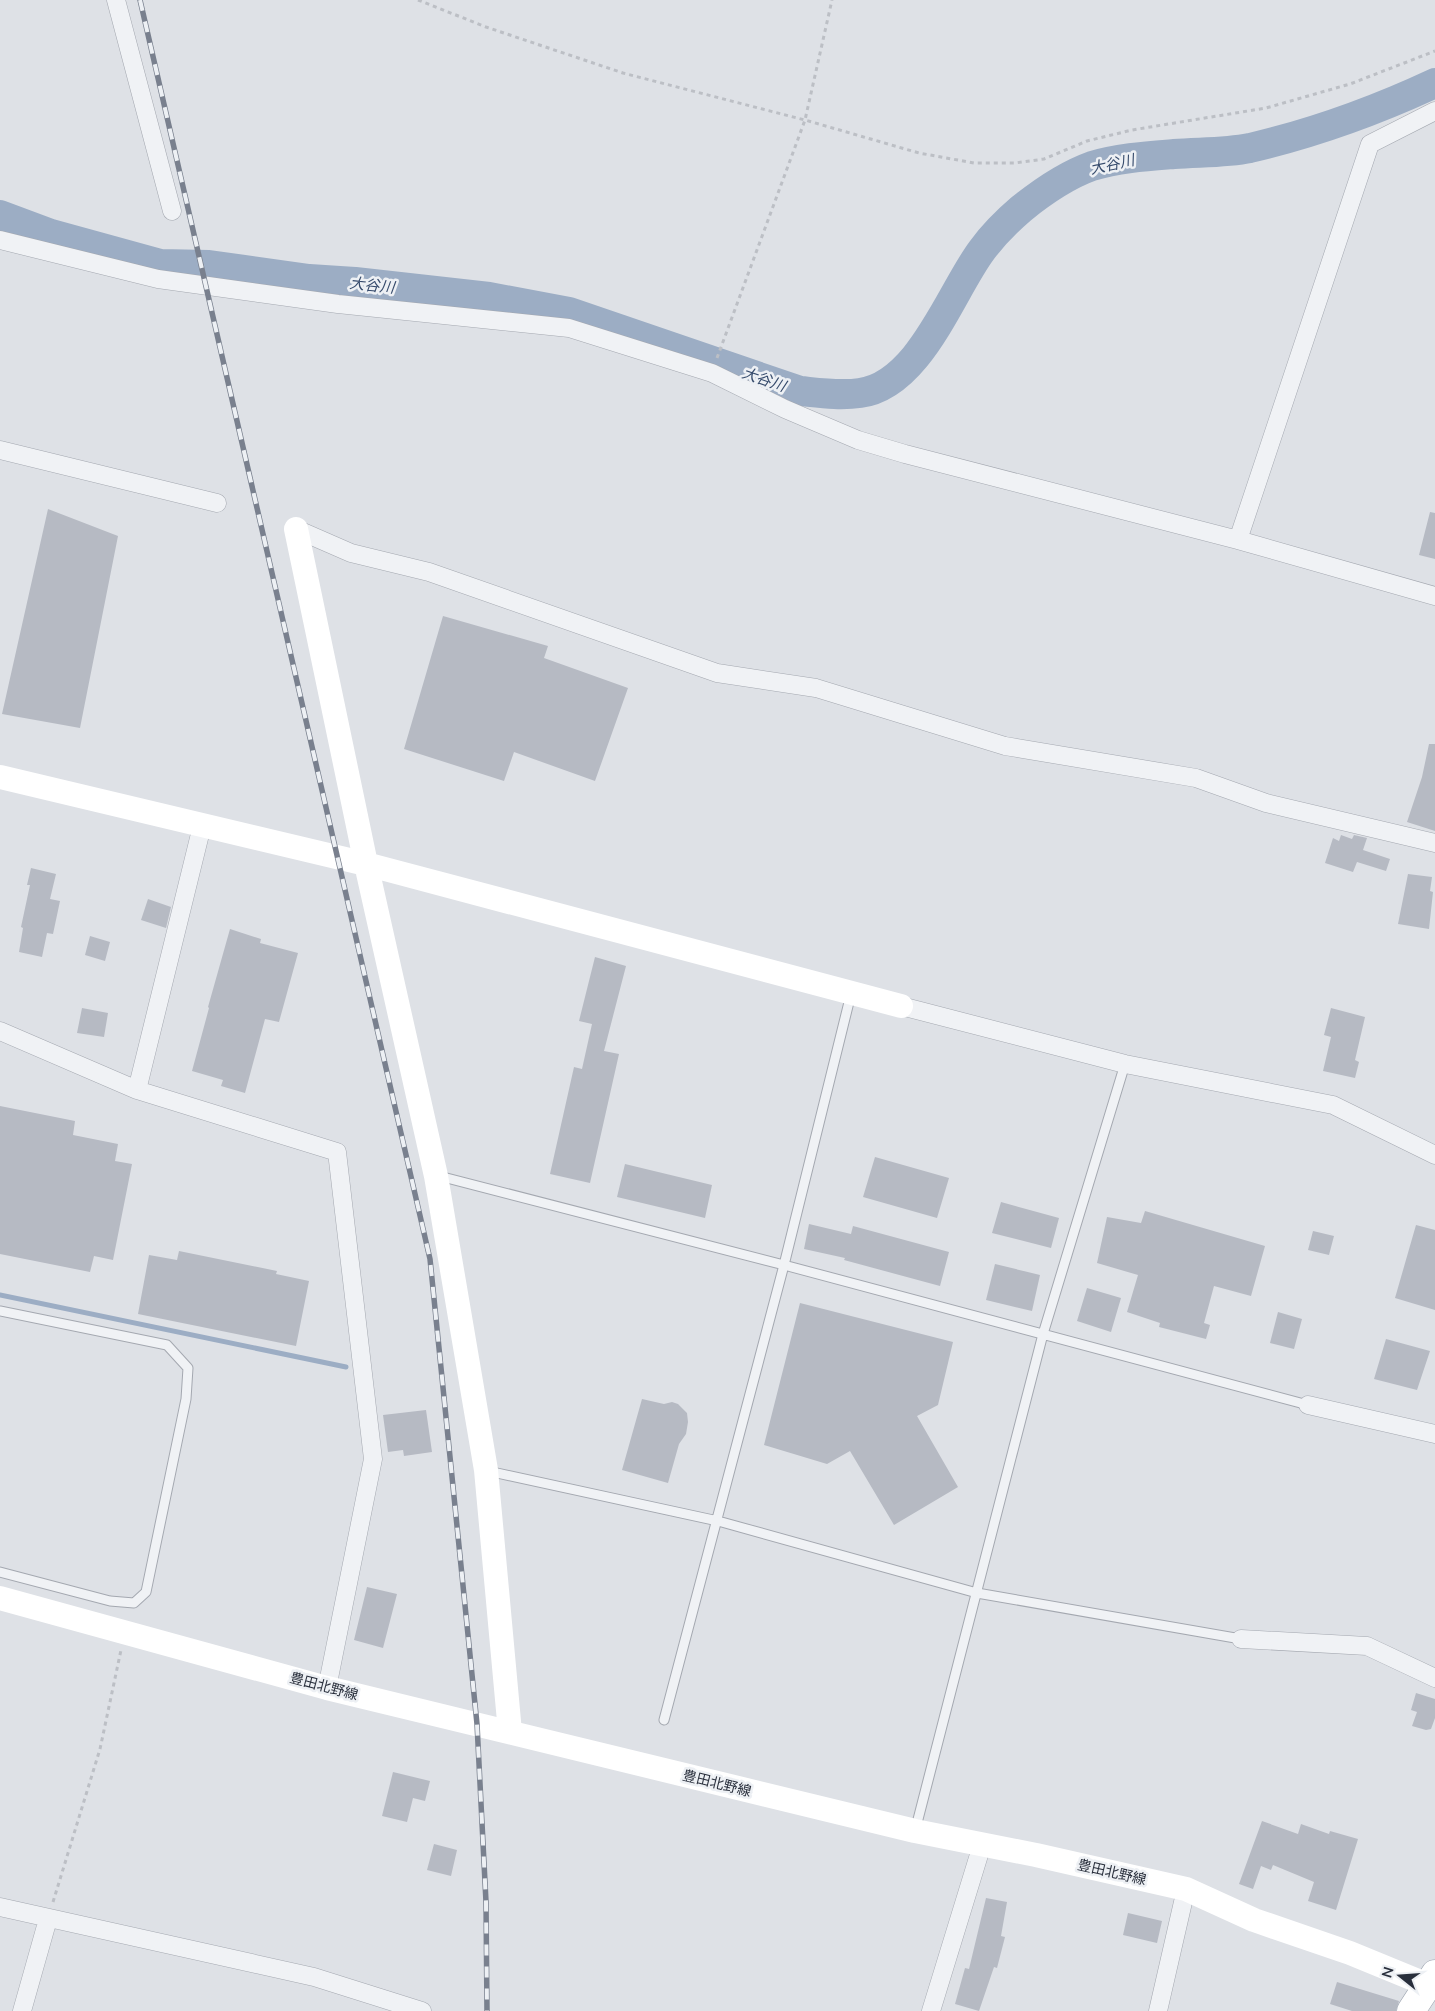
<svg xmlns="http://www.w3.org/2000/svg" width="1435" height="2011" viewBox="0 0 1435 2011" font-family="Mulish,'Noto Sans JP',sans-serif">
<rect width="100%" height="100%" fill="#dee1e6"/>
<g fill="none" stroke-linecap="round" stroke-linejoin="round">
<path stroke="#9cadc4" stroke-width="5" d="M 0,1295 L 346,1367"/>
<path stroke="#9cadc4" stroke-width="30" d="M 0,215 L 51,234 L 160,264 L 209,265 L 309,279 L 355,282 L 489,297 L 569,312 L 800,391 C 820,393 840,396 860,393 C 920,385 951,291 982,250 C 993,235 1007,221 1021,209 C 1042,192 1067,175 1092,166 C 1117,158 1148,156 1174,154 C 1200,152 1225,153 1250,148 C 1314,133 1375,111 1435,83"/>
</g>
<path fill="#b6bac3" d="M 48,509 L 118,536 L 80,728 L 2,714 Z
M 1430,512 L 1435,513 L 1435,559 L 1419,555 Z
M 443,616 L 548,646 L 544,658 L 628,688 L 595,781 L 514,752 L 504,781 L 404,749 Z
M 1429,744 L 1435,744 L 1435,831 L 1407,822 L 1422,777 Z
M 1341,835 L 1352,839 L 1354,835 L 1367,838 L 1363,850 L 1390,859 L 1386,871 L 1357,862 L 1353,872 L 1325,863 L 1333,838 L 1339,841 Z
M 31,868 L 56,874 L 50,899 L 60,901 L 53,934 L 47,933 L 42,957 L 19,952 L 23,928 L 21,927 L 30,885 L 27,885 Z
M 1408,874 L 1432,877 L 1430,891 L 1433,892 L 1429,929 L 1398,924 Z
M 148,899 L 171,907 L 166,928 L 141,920 Z
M 230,929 L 261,939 L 260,943 L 298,953 L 279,1022 L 265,1019 L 245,1093 L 221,1086 L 223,1080 L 192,1071 L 209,1008 L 208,1007 Z
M 90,936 L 110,942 L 105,961 L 85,955 Z
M 595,957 L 626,966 L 604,1051 L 619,1054 L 590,1183 L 550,1174 L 574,1067 L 582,1069 L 592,1024 L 579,1021 Z
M 82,1008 L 108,1013 L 104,1037 L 77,1033 Z
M 1331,1008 L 1365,1017 L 1355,1060 L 1359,1062 L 1355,1078 L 1323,1071 L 1331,1037 L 1324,1035 Z
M 0,1106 L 75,1121 L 73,1135 L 118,1144 L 115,1161 L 132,1164 L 113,1260 L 94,1256 L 90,1272 L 0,1254 Z
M 875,1157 L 949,1178 L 937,1218 L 863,1197 Z
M 625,1164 L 712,1185 L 705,1218 L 617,1197 Z
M 1001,1202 L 1059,1218 L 1051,1248 L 992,1233 Z
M 1145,1211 L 1265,1246 L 1251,1296 L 1214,1286 L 1204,1323 L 1210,1325 L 1206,1339 L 1159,1327 L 1160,1323 L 1127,1312 L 1138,1275 L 1097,1263 L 1107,1217 L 1141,1223 Z
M 809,1224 L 851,1234 L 853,1226 L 949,1252 L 940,1286 L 844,1260 L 845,1258 L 804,1249 Z
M 1416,1225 L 1435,1230 L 1435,1310 L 1395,1298 Z
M 1313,1231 L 1334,1236 L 1329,1255 L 1308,1250 Z
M 179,1251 L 277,1271 L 276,1274 L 309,1281 L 296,1346 L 138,1314 L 149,1255 L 177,1260 Z
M 995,1264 L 1040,1275 L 1032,1311 L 986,1300 Z
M 1087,1288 L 1121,1298 L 1111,1332 L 1077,1321 Z
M 800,1303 L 953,1342 L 938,1405 L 917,1416 L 958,1487 L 894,1525 L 850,1451 L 827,1464 L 764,1445 Z
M 1278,1312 L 1302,1319 L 1294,1349 L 1270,1343 Z
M 1386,1339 L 1430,1351 L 1417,1390 L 1374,1379 Z
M 642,1399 L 664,1404 L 672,1402 L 678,1404 L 687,1413 L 688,1422 L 686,1434 L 679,1444 L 668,1483 L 622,1470 Z
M 426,1410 L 432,1452 L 404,1456 L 403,1450 L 388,1452 L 383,1415 Z
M 367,1587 L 397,1594 L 383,1648 L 354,1640 Z
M 1416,1693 L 1435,1699 L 1435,1718 L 1431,1729 L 1426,1730 L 1412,1726 L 1417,1712 L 1411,1710 Z
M 393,1772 L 430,1781 L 425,1801 L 413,1798 L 407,1822 L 382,1816 Z
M 1262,1821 L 1298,1834 L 1301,1824 L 1329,1834 L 1330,1831 L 1358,1839 L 1336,1910 L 1308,1901 L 1314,1882 L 1273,1865 L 1271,1870 L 1261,1866 L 1253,1889 L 1239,1884 Z
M 434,1844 L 457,1850 L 451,1876 L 427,1870 Z
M 986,1898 L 1007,1902 L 1001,1936 L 1005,1937 L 997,1968 L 994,1967 L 979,2011 L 955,2004 L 965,1968 L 969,1969 Z
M 1128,1913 L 1162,1921 L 1157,1943 L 1123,1935 Z
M 1337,1982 L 1399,2001 L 1396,2011 L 1352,2011 L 1330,2004 Z"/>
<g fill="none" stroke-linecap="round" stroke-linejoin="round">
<g stroke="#a4a8b0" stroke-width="11">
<path id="lane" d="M 439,1176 L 784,1265 L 1308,1405
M 0,1311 L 167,1345 L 188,1368 L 186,1399 L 146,1592 L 134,1603 L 110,1601 L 0,1572
M 488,1471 L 718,1521 L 977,1593 L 1241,1639
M 664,1720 L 784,1265 L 851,994
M 915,1831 L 1043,1334 L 1125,1064"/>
</g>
<g stroke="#a4a8b0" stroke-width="19">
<path id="street" d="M 116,0 L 172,211
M 0,240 L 158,279 L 338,304 L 569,328 L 712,373 L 785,409 L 858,440 L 905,454 L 1238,540 L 1435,596
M 0,450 L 217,503
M 296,529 L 351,553 L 429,572 L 717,673 L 816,688 L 1005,746 L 1196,778 L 1266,803 L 1435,843
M 1238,540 L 1370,144 L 1435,111
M 901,1006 L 1125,1064 L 1333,1105 L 1435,1155
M 0,1031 L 137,1090 L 337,1152 L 373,1459 L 327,1688
M 137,1090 L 202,826
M 1308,1405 L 1435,1434
M 1241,1639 L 1367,1646 L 1435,1678
M 0,1907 L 314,1977 L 422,2011
M 22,2011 L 48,1919
M 931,2011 L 982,1845
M 1158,2011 L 1186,1889"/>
</g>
<g stroke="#9ea5b1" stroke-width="29">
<path id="primary" d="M 1411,2011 L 1435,1974"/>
</g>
<path stroke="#bcbfc5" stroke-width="3" stroke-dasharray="4 4" stroke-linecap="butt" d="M 418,0 L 486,27 L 623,73 L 805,120 L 919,153 L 974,163 L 1015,163 L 1044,159 L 1087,141 L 1132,130 L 1266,108 L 1350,84 L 1435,51
M 717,358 L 805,120 L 832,0
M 53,1902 L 100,1749 L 121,1650"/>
<use href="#lane" stroke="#f0f2f5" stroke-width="9"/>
<use href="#street" stroke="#f0f2f5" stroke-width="18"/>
<path stroke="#fff" stroke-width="24" d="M 296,529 L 366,864 L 436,1176 L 486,1470 L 510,1732
M 0,777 L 366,864 L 901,1006
M 0,1598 L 327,1688 L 915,1831 L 1036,1855 L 1186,1889 L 1254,1920 L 1350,1953 L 1428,1985"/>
<use href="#primary" stroke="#fff" stroke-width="28"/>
<g stroke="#79808e" stroke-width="5.5">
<path id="rail" d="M 140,0 L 430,1259 L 477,1724 L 486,1902 L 487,2011"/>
</g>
<use href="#rail" stroke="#edf0f4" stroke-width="4" stroke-dasharray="11" stroke-linecap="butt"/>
</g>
<g text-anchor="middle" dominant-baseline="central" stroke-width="5" stroke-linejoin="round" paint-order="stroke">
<g font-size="14" fill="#292f3c" stroke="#edf0f4">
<text transform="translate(324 1686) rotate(15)">豊田北野線</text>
<text transform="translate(717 1783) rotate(14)">豊田北野線</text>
<text transform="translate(1112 1872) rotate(13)">豊田北野線</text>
</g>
<g font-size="15" font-style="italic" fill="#364b6c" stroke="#edf0f4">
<text transform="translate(1112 164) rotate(-12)">大谷川</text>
<text transform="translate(372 285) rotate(6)">大谷川</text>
<text transform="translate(764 379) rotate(19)">大谷川</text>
</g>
</g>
<g transform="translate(1400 1976) rotate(287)" stroke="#edf0f4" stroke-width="4" paint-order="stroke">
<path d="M0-4L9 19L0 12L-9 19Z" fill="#292f3c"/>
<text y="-8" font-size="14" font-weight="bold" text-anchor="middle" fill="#292f3c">N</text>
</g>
</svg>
